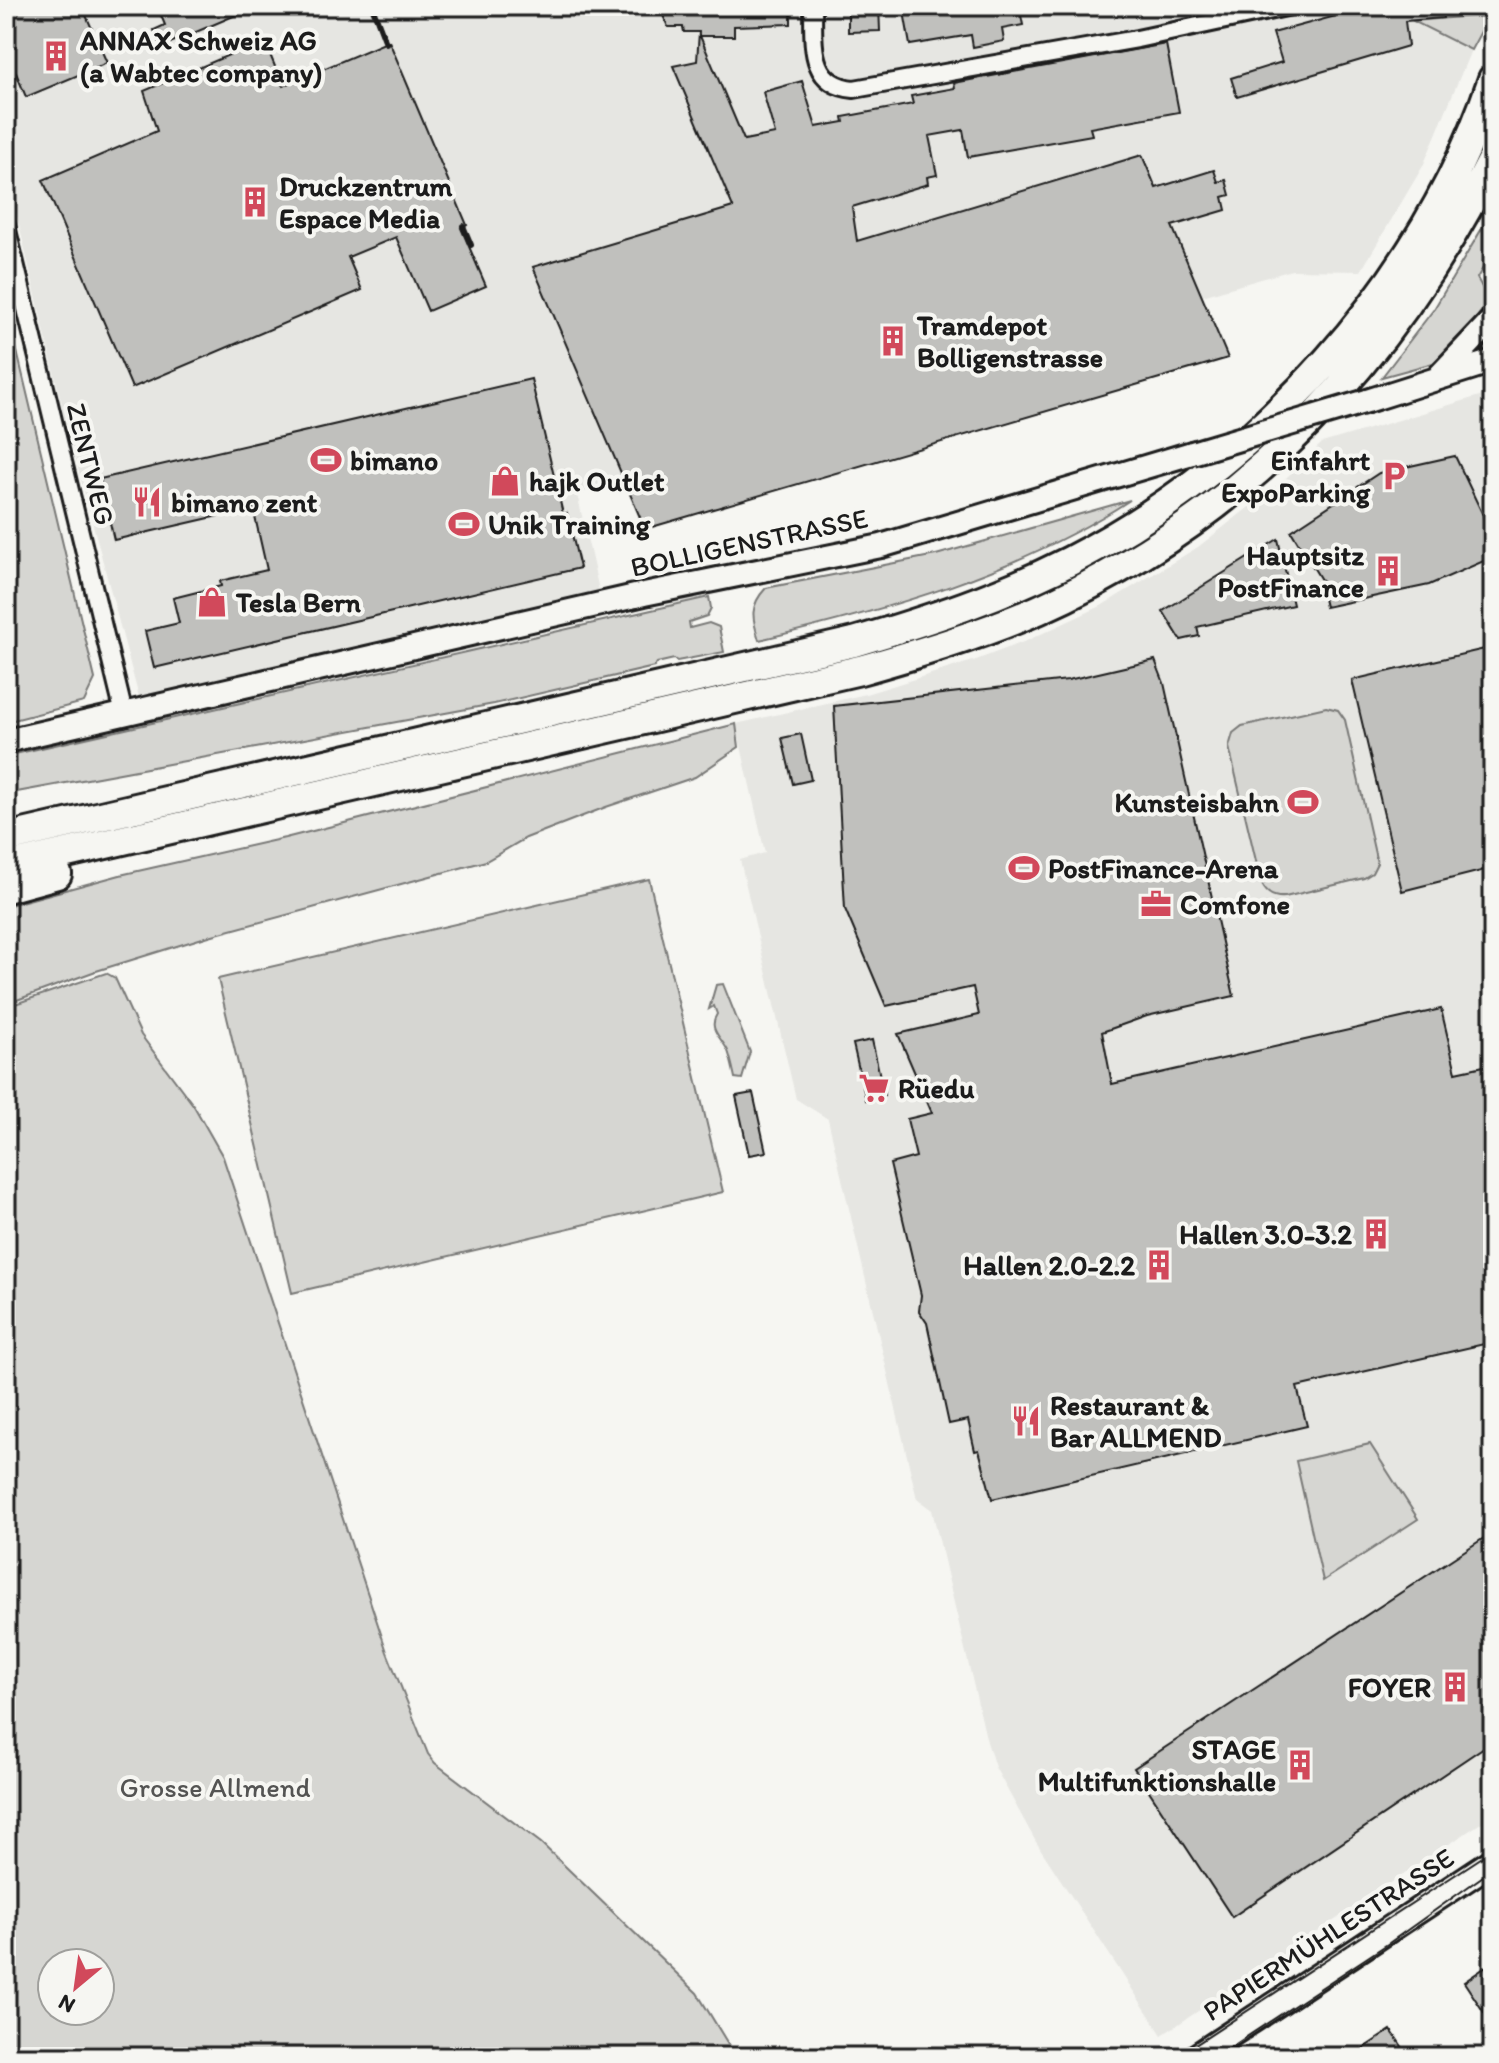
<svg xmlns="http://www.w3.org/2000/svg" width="1499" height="2063" viewBox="0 0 1499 2063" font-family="Itim,sans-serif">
<rect width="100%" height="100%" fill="#f6f6f2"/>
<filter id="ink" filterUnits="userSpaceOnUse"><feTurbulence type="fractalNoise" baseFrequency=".0125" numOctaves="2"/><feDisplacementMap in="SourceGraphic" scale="16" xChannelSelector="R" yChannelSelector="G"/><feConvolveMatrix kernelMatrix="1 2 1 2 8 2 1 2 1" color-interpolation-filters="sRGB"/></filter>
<g filter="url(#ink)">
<path fill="#e6e6e2" d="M 6,6 L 1483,6 L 1484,15 L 1415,22 L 1471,50 L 1423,166 L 1361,271 L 1292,270 L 864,394 L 853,409 L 577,494 L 599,590 L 140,701 L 67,427 L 6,170 Z
M 1493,392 L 1493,1815 L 1162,2035 L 1036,1842 L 995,1767 L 987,1742 L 932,1510 L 917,1499 L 828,1119 L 796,1099 L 740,860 L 765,853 L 736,724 L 866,694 L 976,660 L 1026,641 L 1101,606 L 1198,547 L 1285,479 L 1322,443 Z"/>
<path fill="#d6d6d2" stroke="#797977" stroke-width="2" fill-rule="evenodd" d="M 1483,6 L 1493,6 L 1493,9 L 1471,50 L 1413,21 L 1484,15 Z
M 1493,210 L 1493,251 L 1477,278 L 1489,300 L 1473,323 L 1475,329 L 1433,363 L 1382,377 L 1434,309 Z
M 6,305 L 95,679 L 84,702 L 6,722 Z
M 1130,500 C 1018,573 887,610 759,640 C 752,618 749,606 766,588 L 936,555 Z
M 709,597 L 711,608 L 707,616 L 689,622 L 690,628 L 709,623 L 719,627 L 724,652 L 677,661 L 674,659 L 657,663 L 654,667 L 494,704 L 6,794 L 6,756 Z
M 1326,707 L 1338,710 L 1345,720 L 1377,863 L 1372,873 L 1364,878 L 1285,897 C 1273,898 1265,893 1261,882 L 1229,747 L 1233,733 L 1242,726 Z
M 736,724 L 739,747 L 695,777 L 606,807 L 526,838 L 486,861 L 209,936 L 93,972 L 6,1004 L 6,906 L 120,875 L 285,838 Z
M 649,879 L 723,1192 L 292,1293 L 218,979 Z
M 106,973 L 115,978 L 141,1035 L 194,1106 L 223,1157 L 387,1652 L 428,1754 L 435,1763 L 541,1843 L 697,1993 L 736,2057 L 6,2057 L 6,1007 ZM 52,1963 L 100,1963 L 100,2011 L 52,2011 Z
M 723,984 L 750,1052 L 742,1079 L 735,1078 C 733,1069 731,1059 728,1051 C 722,1038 707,1029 717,1014 L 714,1006 L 709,1009 L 716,985 Z
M 1370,1444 L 1418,1519 L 1323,1581 L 1296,1461 Z"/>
<path fill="#c0c0bd" stroke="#1c1c1c" stroke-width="2" d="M 6,6 L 82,6 L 107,63 L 26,97 L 6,49 Z
M 157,6 L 257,6 L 161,47 L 154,30 L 165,25 Z
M 659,6 L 791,6 L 791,24 L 734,26 L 734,36 L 700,36 L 744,140 L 775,134 L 763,92 L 802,81 L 816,127 L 844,122 L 843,117 L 913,104 L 911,96 L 955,88 L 954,83 L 1166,44 L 1179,112 L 1090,128 L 1092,135 L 968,157 L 963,130 L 929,136 L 937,175 L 927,177 L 928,184 L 852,207 L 857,241 L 1142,155 L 1156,188 L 1214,170 L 1218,182 L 1226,180 L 1230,195 L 1223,197 L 1226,210 L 1172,226 L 1228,358 L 645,529 L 533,267 L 733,207 L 673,66 L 697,61 L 699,32 L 684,32 L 683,27 L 668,27 Z
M 848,6 L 879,6 L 880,31 L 848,32 Z
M 903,6 L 1019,6 L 1023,25 L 1002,29 L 1004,41 L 973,47 L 971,35 L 910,45 Z
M 1389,6 L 1442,6 L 1443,18 L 1405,21 L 1408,46 L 1237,97 L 1231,78 L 1282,62 L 1273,33 L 1354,11 L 1355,14 L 1389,11 Z
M 264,40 L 283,86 L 389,41 L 467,225 L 461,228 L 486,286 L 428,311 L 396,237 L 348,257 L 362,290 L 132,388 L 43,180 L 157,131 L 144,91 Z
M 531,379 L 563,514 L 567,513 L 580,568 L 154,668 L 145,631 L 179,623 L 173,598 L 221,586 L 220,581 L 267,570 L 253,508 L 114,540 L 100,479 Z
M 1455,456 L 1483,515 L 1493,557 L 1429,585 L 1325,607 L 1321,590 L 1326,588 L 1291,531 L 1379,473 Z
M 1278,539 L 1293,605 L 1197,627 L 1199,636 L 1181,640 L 1163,611 Z
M 1493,647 L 1493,868 L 1402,891 L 1352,680 Z
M 1155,660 L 1164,683 L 1234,996 L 1147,1016 L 1102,1032 L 1112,1084 L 1441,1009 L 1456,1072 L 1493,1064 L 1493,1342 L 1297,1387 L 1307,1426 L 992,1499 L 979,1450 L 975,1451 L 968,1420 L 949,1424 L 927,1323 L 919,1311 L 921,1295 L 890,1164 L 916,1157 L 907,1119 L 932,1113 L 898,1034 L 979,1015 L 973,987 L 886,1006 L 845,909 L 834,706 L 1068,680 Z
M 801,734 L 811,780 L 793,784 L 782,738 Z
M 872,1040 L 884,1095 L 866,1100 L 853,1044 Z
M 753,1093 L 766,1152 L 749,1155 L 736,1096 Z
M 1493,1532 L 1493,1741 L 1232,1917 L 1134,1768 Z
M 1493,1962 L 1493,2026 L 1464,1982 Z
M 1391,2030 L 1409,2057 L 1350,2057 Z"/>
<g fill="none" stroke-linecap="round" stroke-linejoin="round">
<g stroke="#1c1c1c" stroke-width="22">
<path id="minor" d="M 813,6 C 814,41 807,85 854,89 L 1137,39 L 1291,6
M 6,226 L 124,714"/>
</g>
<g stroke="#1c1c1c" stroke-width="28">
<path id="secondary" d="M 1439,376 L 1493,319
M 1367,401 L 1493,361
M 6,741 L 644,594 L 881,546 L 1192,453"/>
</g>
<g stroke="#1c1c1c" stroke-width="30">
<path id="primary" d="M 1196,2057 L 1493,1861"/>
</g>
<g stroke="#1c1c1c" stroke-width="34">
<path id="motorway" d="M 6,838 L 854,642 C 929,620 1001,596 1070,561 C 1262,462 1424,285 1493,79
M 6,867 L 860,670 C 920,653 980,635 1038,610 C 1246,517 1392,361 1493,159
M 6,888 L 57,874"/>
</g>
<use href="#minor" stroke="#f6f6f2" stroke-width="16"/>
<use href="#secondary" stroke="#f6f6f2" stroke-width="22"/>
<use href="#primary" stroke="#f6f6f2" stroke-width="24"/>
<use href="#motorway" stroke="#f6f6f2" stroke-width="28"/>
<path stroke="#1c1c1c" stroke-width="2" d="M 1177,2057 L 1493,1850
M 1216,2057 L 1389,1943 L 1493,1869"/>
<path stroke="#1c1c1c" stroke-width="6" d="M 372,6 L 386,43
M 463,226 L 471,245"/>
<g stroke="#1c1c1c" stroke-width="28" stroke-linecap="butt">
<path id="secondary-bridge" d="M 1192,453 L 1367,401"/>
</g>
<use href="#secondary-bridge" stroke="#f6f6f2" stroke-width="22"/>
</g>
</g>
<defs>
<g id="building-bare" transform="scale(2.4)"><path d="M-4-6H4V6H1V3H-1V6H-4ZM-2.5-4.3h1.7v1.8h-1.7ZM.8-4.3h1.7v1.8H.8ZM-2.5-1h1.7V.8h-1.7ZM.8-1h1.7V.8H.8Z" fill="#d1495b" stroke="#f6f6f2" stroke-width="2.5" paint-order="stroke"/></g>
<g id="stadium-bare" transform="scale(2.4)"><path d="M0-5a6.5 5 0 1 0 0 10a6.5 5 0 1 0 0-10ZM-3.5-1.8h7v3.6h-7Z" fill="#d1495b" stroke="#f6f6f2" stroke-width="2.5" paint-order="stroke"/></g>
<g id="parking-bare" transform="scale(2.4)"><path d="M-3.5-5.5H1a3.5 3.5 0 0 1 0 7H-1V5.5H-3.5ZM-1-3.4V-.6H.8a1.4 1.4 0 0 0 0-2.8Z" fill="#d1495b" stroke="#f6f6f2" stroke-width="2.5" paint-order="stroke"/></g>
<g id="shop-bare" transform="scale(2.4)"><path d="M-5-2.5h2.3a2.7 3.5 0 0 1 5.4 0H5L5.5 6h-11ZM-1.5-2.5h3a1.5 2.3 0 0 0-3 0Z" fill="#d1495b" stroke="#f6f6f2" stroke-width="2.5" paint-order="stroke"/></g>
<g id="restaurant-bare" transform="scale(2.4)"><path d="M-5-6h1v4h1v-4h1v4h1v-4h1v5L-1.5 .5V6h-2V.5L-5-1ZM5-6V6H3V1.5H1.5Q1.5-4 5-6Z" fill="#d1495b" stroke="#f6f6f2" stroke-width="2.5" paint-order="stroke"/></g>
<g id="office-bare" transform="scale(2.4)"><path d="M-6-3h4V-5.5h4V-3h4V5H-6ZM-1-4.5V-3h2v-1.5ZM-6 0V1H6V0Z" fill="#d1495b" stroke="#f6f6f2" stroke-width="2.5" paint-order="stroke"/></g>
<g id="supermarket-bare" transform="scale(2.4)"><path d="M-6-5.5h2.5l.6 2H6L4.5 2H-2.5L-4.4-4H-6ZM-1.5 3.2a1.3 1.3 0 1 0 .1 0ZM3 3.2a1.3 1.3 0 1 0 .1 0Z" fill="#d1495b" stroke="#f6f6f2" stroke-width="2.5" paint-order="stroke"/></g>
</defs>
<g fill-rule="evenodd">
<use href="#building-bare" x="56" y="56"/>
<use href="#building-bare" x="255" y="202"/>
<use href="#building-bare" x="893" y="341"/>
<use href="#stadium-bare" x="326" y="460"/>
<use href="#parking-bare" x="1394" y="476"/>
<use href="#shop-bare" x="505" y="481"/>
<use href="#restaurant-bare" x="147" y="502"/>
<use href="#stadium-bare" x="464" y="524"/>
<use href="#building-bare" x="1388" y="571"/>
<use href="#shop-bare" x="212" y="602"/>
<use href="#stadium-bare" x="1303" y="802"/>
<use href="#stadium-bare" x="1024" y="868"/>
<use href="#office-bare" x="1156" y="904"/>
<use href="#supermarket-bare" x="874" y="1088"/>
<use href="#building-bare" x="1376" y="1234"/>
<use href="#building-bare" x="1159" y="1265"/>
<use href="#restaurant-bare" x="1026" y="1421"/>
<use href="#building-bare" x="1455" y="1687"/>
<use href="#building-bare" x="1300" y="1765"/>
</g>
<g text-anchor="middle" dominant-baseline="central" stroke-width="8" stroke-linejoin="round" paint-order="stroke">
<g font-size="28" font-weight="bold" fill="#1c1c1c" stroke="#f6f6f2" text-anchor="start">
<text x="80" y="40">ANNAX Schweiz AG<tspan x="80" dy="32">(a Wabtec company)</tspan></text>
<text x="279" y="186">Druckzentrum<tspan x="279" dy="32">Espace Media</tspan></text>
<text x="917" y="325">Tramdepot<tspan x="917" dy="32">Bolligenstrasse</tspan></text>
<text x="350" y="460">bimano</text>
<text x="1370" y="460" text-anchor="end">Einfahrt<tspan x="1370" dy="32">ExpoParking</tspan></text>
<text x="529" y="481">hajk Outlet</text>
<text x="171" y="502">bimano zent</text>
<text x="488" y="524">Unik Training</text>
<text x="1364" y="555" text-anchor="end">Hauptsitz<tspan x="1364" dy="32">PostFinance</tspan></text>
<text x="236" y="602">Tesla Bern</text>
<text x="1279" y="802" text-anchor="end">Kunsteisbahn</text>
<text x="1048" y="868">PostFinance-Arena</text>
<text x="1180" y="904">Comfone</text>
<text x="898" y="1088">Rüedu</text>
<text x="1352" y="1234" text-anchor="end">Hallen 3.0-3.2</text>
<text x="1135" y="1265" text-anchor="end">Hallen 2.0-2.2</text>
<text x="1050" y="1405">Restaurant &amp;<tspan x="1050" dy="32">Bar ALLMEND</tspan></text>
<text x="1431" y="1687" text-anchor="end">FOYER</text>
<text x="1276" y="1749" text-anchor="end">STAGE<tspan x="1276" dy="32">Multifunktionshalle</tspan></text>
</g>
<g font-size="28" fill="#1c1c1c" stroke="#f6f6f2">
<text transform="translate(91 464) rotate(76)">ZENTWEG</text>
<text transform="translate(749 542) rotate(-12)">BOLLIGENSTRASSE</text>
<text transform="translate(1328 1934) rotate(-33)">PAPIERMÜHLESTRASSE</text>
</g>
<g font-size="28" fill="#545453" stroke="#f6f6f2">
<text x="215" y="1787">Grosse Allmend</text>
</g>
</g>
<rect width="1499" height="2063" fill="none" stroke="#f6f6f2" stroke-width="32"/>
<rect x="16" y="16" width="1467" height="2031" fill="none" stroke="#1c1c1c" stroke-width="3" filter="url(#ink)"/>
<g transform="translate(76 1987) rotate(209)"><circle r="38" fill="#f6f6f2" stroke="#9f9f9c" stroke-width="2"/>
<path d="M0-6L14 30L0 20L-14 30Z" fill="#d1495b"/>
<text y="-12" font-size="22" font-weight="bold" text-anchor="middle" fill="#1c1c1c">N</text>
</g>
</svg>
